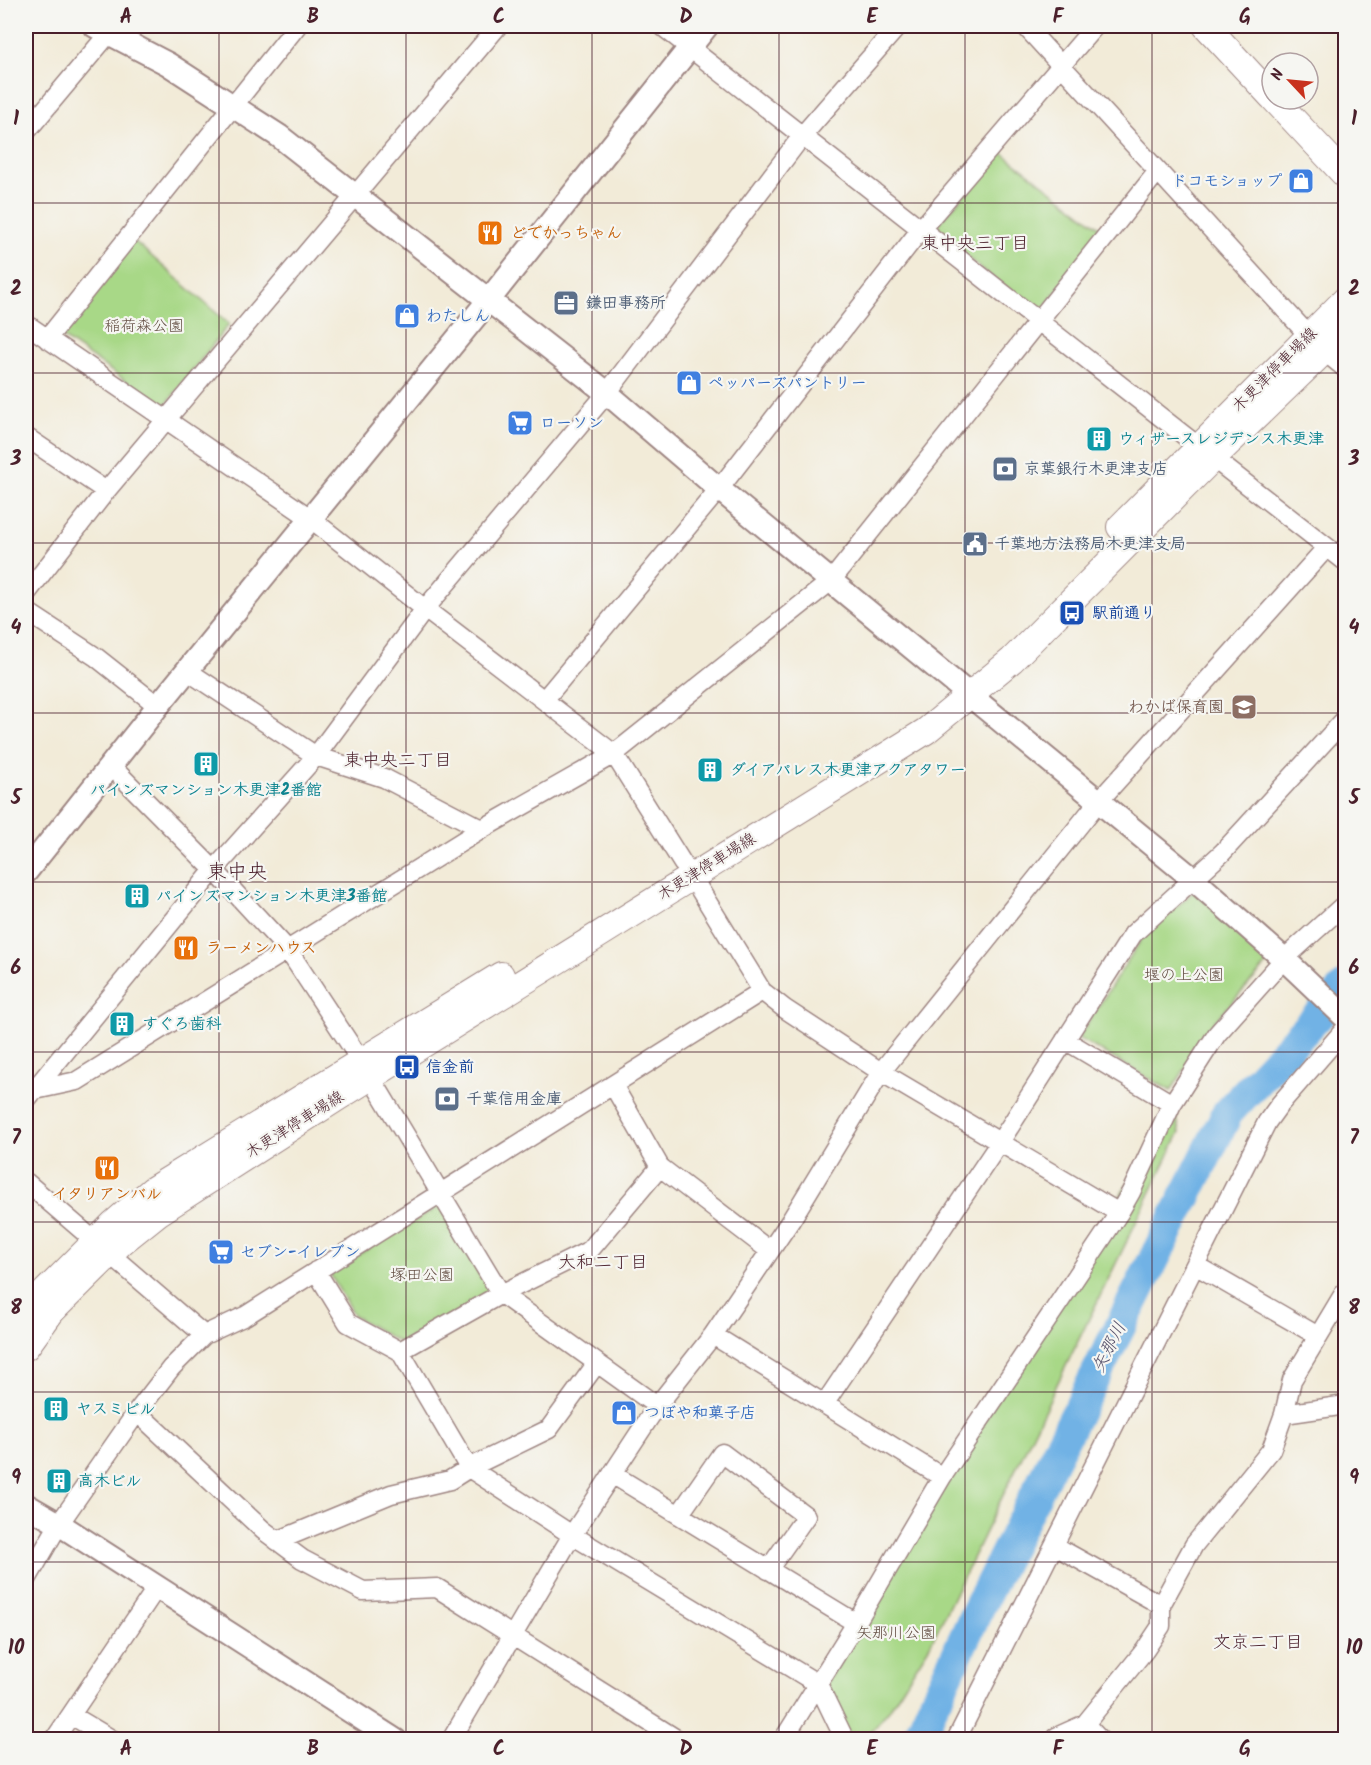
<svg xmlns="http://www.w3.org/2000/svg" width="1371" height="1765" viewBox="0 0 1371 1765" font-family="Kalam,'Klee One',sans-serif">
<rect width="100%" height="100%" fill="#f6f6f2"/>
<filter id="ink" filterUnits="userSpaceOnUse"><feTurbulence type="fractalNoise" baseFrequency=".0167" numOctaves="2"/><feDisplacementMap in="SourceGraphic" scale="12" xChannelSelector="R" yChannelSelector="G"/><feConvolveMatrix kernelMatrix="1 2 1 2 8 2 1 2 1" color-interpolation-filters="sRGB"/></filter>
<filter id="wash" filterUnits="userSpaceOnUse"><feTurbulence type="fractalNoise" baseFrequency=".008" numOctaves="4" result="noise"/><feDisplacementMap in="SourceGraphic" scale="24" xChannelSelector="R" yChannelSelector="G"/><feGaussianBlur stdDeviation="1.35" result="paint"/><feColorMatrix in="noise" values="0 0 0 0 0 0 0 0 0 0 0 0 0 0 0 0 0 1.4 0 .05"/><feComposite in="paint" operator="in"/></filter>
<g filter="url(#wash)">
<rect width="100%" height="100%" fill="#f2ebd8"/>
<path fill="#a8d887" stroke="#797c59" stroke-width="1.5" d="M 1001,152 L 1103,230 L 1039,315 L 933,230 Z
M 133,240 L 229,324 L 164,407 L 59,335 Z
M 1194,891 L 1270,961 L 1215,1021 L 1171,1091 L 1078,1038 L 1141,940 Z
M 1174,1107 L 1180,1132 L 930,1645 L 889,1710 L 864,1739 L 850,1739 L 825,1684 Z
M 441,1205 L 496,1293 L 400,1343 L 354,1316 L 329,1272 Z"/>
<g fill="none" stroke-linecap="round" stroke-linejoin="round">
<path stroke="#71b2e5" stroke-width="32" d="M 917,1740 L 976,1613 L 1228,1112 L 1346,986"/>
</g>
</g>
<g filter="url(#ink)">
<g fill="none" stroke-linecap="round" stroke-linejoin="round">
<g stroke="#9e8582" stroke-width="21">
<path id="minor" d="M 662,26 L 1199,447
M 1025,26 L 1309,336
M 26,132 L 115,26
M 26,324 L 310,518 L 425,609 L 614,754 L 683,864
M 47,339 L 297,26
M 1324,351 L 1346,369
M 26,437 L 106,491
M 1213,458 L 1346,562
M 26,594 L 106,491 L 498,26
M 26,611 L 96,657 L 158,706
M 186,670 L 316,756 L 384,778 L 482,829
M 544,700 L 719,489 L 921,229 L 1095,26
M 110,765 L 214,870 L 288,950 L 361,1061 L 501,1294 L 657,1406
M 692,877 L 762,991 L 785,1009 L 881,1072 L 1119,1213
M 1065,1040 L 1172,1104
M 613,1085 L 660,1167 L 770,1251
M 35,1090 L 77,1081 L 482,829 L 614,754 L 831,581 L 1158,171
M 26,1100 L 214,870 L 316,756 L 425,609 L 607,393 L 802,136 L 898,26
M 26,1182 L 204,1335
M 1195,1265 L 1318,1336
M 316,1271 L 348,1323 L 400,1351 L 469,1468 L 572,1535 L 818,1684 L 845,1740
M 713,1335 L 942,1477
M 400,1351 L 501,1294 L 590,1250 L 660,1167
M 825,1403 L 1000,1142 L 1133,934 L 1222,853 L 1346,718
M 137,1412 L 263,1530 L 302,1559 L 363,1591 L 437,1588 L 678,1740
M 1284,1414 L 1346,1405
M 612,1474 L 856,1623
M 679,1515 L 722,1453 L 806,1516 L 768,1570
M 277,1541 L 391,1494 L 450,1480 L 469,1468 L 549,1429 L 597,1363
M 1055,1546 L 1161,1605
M 26,1581 L 59,1524 L 137,1412 L 171,1368 L 204,1335 L 245,1316 L 762,991
M 71,1715 L 113,1740
M 1085,1724 L 1100,1740
M 54,1740 L 157,1587
M 451,1740 L 572,1535 L 657,1406 L 713,1335 L 791,1220 L 881,1072 L 1098,802 L 1327,547
M 783,1740 L 856,1623 L 942,1477 L 1119,1213 L 1131,1192 L 1172,1104 L 1217,1034 L 1284,959 L 1346,903
M 956,1740 L 1267,1122 L 1280,1104 L 1346,1028
M 1055,1740 L 1056,1737 L 1085,1724 L 1145,1650 L 1161,1626 L 1161,1605 L 1194,1545 L 1271,1450 L 1284,1414 L 1292,1380 L 1346,1290"/>
</g>
<g stroke="#9e8582" stroke-width="26">
<path id="tertiary" d="M 95,26 L 168,64 L 279,136 L 607,393 L 719,489 L 1192,878 L 1284,959 L 1346,1018
M 26,872 L 158,706 L 488,301 L 707,26
M 26,1505 L 59,1524 L 395,1740"/>
</g>
<g stroke="#9e8582" stroke-width="28">
<path id="secondary" d="M 1206,26 L 1272,97
M 1274,99 L 1346,176
M 1120,527 L 1346,299
M 26,1315 L 36,1301 L 114,1223 L 152,1190 L 501,975
M 26,1347 L 52,1311 L 123,1241 L 158,1213 L 337,1098 L 926,731 L 1012,660 L 1213,458 L 1346,330"/>
</g>
<use href="#minor" stroke="#fff" stroke-width="18"/>
<use href="#tertiary" stroke="#fff" stroke-width="22"/>
<use href="#secondary" stroke="#fff" stroke-width="26"/>
</g>
</g>
<path fill="none" stroke="#4a1f2b" stroke-width="1.5" stroke-opacity="0.55" d="M 219,26 L 219,1740M 406,26 L 406,1740M 592,26 L 592,1740M 779,26 L 779,1740M 965,26 L 965,1740M 1152,26 L 1152,1740M 26,203 L 1346,203M 26,373 L 1346,373M 26,543 L 1346,543M 26,713 L 1346,713M 26,882 L 1346,882M 26,1052 L 1346,1052M 26,1222 L 1346,1222M 26,1392 L 1346,1392M 26,1562 L 1346,1562"/>
<defs>
<g id="shop-square" transform="scale(1.35)"><rect x="-9" y="-9" width="18" height="18" rx="4" fill="#3f7fe0" stroke="#f6f6f2"/><path d="M-5-2.5h2.3a2.7 3.5 0 0 1 5.4 0H5L5.5 6h-11ZM-1.5-2.5h3a1.5 2.3 0 0 0-3 0Z" fill="#fff"/></g>
<g id="restaurant-square" transform="scale(1.35)"><rect x="-9" y="-9" width="18" height="18" rx="4" fill="#e8710a" stroke="#f6f6f2"/><path d="M-5-6h1v4h1v-4h1v4h1v-4h1v5L-1.5 .5V6h-2V.5L-5-1ZM5-6V6H3V1.5H1.5Q1.5-4 5-6Z" fill="#fff"/></g>
<g id="office-square" transform="scale(1.35)"><rect x="-9" y="-9" width="18" height="18" rx="4" fill="#5c6f8a" stroke="#f6f6f2"/><path d="M-6-3h4V-5.5h4V-3h4V5H-6ZM-1-4.5V-3h2v-1.5ZM-6 0V1H6V0Z" fill="#fff"/></g>
<g id="supermarket-square" transform="scale(1.35)"><rect x="-9" y="-9" width="18" height="18" rx="4" fill="#3f7fe0" stroke="#f6f6f2"/><path d="M-6-5.5h2.5l.6 2H6L4.5 2H-2.5L-4.4-4H-6ZM-1.5 3.2a1.3 1.3 0 1 0 .1 0ZM3 3.2a1.3 1.3 0 1 0 .1 0Z" fill="#fff"/></g>
<g id="building-square" transform="scale(1.35)"><rect x="-9" y="-9" width="18" height="18" rx="4" fill="#0f9aa8" stroke="#f6f6f2"/><path d="M-4-6H4V6H1V3H-1V6H-4ZM-2.5-4.3h1.7v1.8h-1.7ZM.8-4.3h1.7v1.8H.8ZM-2.5-1h1.7V.8h-1.7ZM.8-1h1.7V.8H.8Z" fill="#fff"/></g>
<g id="bank-square" transform="scale(1.35)"><rect x="-9" y="-9" width="18" height="18" rx="4" fill="#5c6f8a" stroke="#f6f6f2"/><path d="M-6-4H6V4H-6ZM0-2.3a2.3 2.3 0 1 0 0 4.6a2.3 2.3 0 1 0 0-4.6Z" fill="#fff"/></g>
<g id="civic-square" transform="scale(1.35)"><rect x="-9" y="-9" width="18" height="18" rx="4" fill="#5c6f8a" stroke="#f6f6f2"/><path d="M-.6-6.5H3V-4.5H.6V-3L4-1V1h2V6H-6V1h2V-1L-.6-3ZM-1.2 2.5V6h2.4V2.5Z" fill="#fff"/></g>
<g id="bus-square" transform="scale(1.35)"><rect x="-9" y="-9" width="18" height="18" rx="4" fill="#1a4fb4" stroke="#f6f6f2"/><path d="M-5-6H5V4H4V6H2V4H-2V6H-4V4H-5ZM-3.5-4V0h7V-4ZM-3.5 1.2v1.5H-2V1.2ZM2 1.2v1.5H3.5V1.2Z" fill="#fff"/></g>
<g id="school-square" transform="scale(1.35)"><rect x="-9" y="-9" width="18" height="18" rx="4" fill="#8d6e63" stroke="#f6f6f2"/><path d="M0-5L7-2L0 1L-7-2ZM-4 1L0 2.5L4 1V4Q0 6-4 4Z" fill="#fff"/></g>
</defs>
<g fill-rule="evenodd">
<use href="#shop-square" x="1301" y="181"/>
<use href="#restaurant-square" x="490" y="233"/>
<use href="#office-square" x="566" y="303"/>
<use href="#shop-square" x="407" y="316"/>
<use href="#shop-square" x="689" y="383"/>
<use href="#supermarket-square" x="520" y="423"/>
<use href="#building-square" x="1099" y="439"/>
<use href="#bank-square" x="1005" y="469"/>
<use href="#civic-square" x="975" y="544"/>
<use href="#bus-square" x="1072" y="613"/>
<use href="#school-square" x="1244" y="707"/>
<use href="#building-square" x="206" y="764"/>
<use href="#building-square" x="710" y="770"/>
<use href="#building-square" x="137" y="896"/>
<use href="#restaurant-square" x="186" y="948"/>
<use href="#building-square" x="122" y="1024"/>
<use href="#bus-square" x="407" y="1067"/>
<use href="#bank-square" x="447" y="1099"/>
<use href="#restaurant-square" x="107" y="1168"/>
<use href="#supermarket-square" x="221" y="1252"/>
<use href="#building-square" x="56" y="1409"/>
<use href="#shop-square" x="624" y="1413"/>
<use href="#building-square" x="59" y="1481"/>
</g>
<g text-anchor="middle" dominant-baseline="central" stroke-width="4.5" stroke-linejoin="round" paint-order="stroke">
<g font-size="16" font-weight="bold" fill="#366cbe" stroke="#f6f6f2" text-anchor="start">
<text x="1282" y="181" text-anchor="end">ドコモショップ</text>
<text x="426" y="316">わたしん</text>
<text x="708" y="383">ペッパーズパントリー</text>
<text x="540" y="423">ローソン</text>
<text x="240" y="1252">セブン-イレブン</text>
<text x="644" y="1413">つぼや和菓子店</text>
</g>
<g font-size="16" font-weight="bold" fill="#c56008" stroke="#f6f6f2" text-anchor="start">
<text x="510" y="233">どでかっちゃん</text>
<text x="206" y="948">ラーメンハウス</text>
<text x="107" y="1194" text-anchor="middle">イタリアンバル</text>
</g>
<g font-size="16" font-weight="bold" fill="#4e5e75" stroke="#f6f6f2" text-anchor="start">
<text x="586" y="303">鎌田事務所</text>
<text x="1024" y="469">京葉銀行木更津支店</text>
<text x="994" y="544">千葉地方法務局木更津支局</text>
<text x="466" y="1099">千葉信用金庫</text>
</g>
<g font-size="16" fill="#624d42" stroke="#f6f6f2">
<text x="144" y="326">稲荷森公園</text>
<text x="1184" y="975">堰の上公園</text>
<text x="422" y="1275">塚田公園</text>
<text x="896" y="1633">矢那川公園</text>
</g>
<g font-size="16" fill="#4a1f2b" stroke="#f6f6f2">
<text transform="translate(1275 370) rotate(-45)">木更津停車場線</text>
<text transform="translate(707 867) rotate(-32)">木更津停車場線</text>
<text transform="translate(295 1125) rotate(-32)">木更津停車場線</text>
</g>
<g font-size="16" font-weight="bold" fill="#0d838f" stroke="#f6f6f2" text-anchor="start">
<text x="1118" y="439">ウィザースレジデンス木更津</text>
<text x="730" y="770">ダイアパレス木更津アクアタワー</text>
<text x="206" y="790" text-anchor="middle">パインズマンション木更津2番館</text>
<text x="156" y="896">パインズマンション木更津3番館</text>
<text x="142" y="1024">すぐろ歯科</text>
<text x="76" y="1409">ヤスミビル</text>
<text x="78" y="1481">高木ビル</text>
</g>
<g font-size="16" font-weight="bold" fill="#164399" stroke="#f6f6f2" text-anchor="start">
<text x="1092" y="613">駅前通り</text>
<text x="426" y="1067">信金前</text>
</g>
<g font-size="16" font-weight="bold" fill="#785e54" stroke="#f6f6f2" text-anchor="end">
<text x="1224" y="707">わかば保育園</text>
</g>
<g font-size="18" fill="#4a1f2b" stroke="#f6f6f2">
<text x="975" y="244">東中央三丁目</text>
<text x="398" y="761">東中央二丁目</text>
<text x="603" y="1263">大和二丁目</text>
<text x="1258" y="1643">文京二丁目</text>
</g>
<g font-size="18" font-style="italic" fill="#58526c" stroke="#f6f6f2">
<text transform="translate(1110 1348) rotate(-63)">矢那川</text>
</g>
<g font-size="20" fill="#4a1f2b" stroke="#f6f6f2">
<text x="237" y="873">東中央</text>
</g>
</g>
<rect width="1371" height="1765" fill="none" stroke="#f6f6f2" stroke-width="66"/>
<g transform="translate(1290 81) rotate(296)"><circle r="28" fill="#f6f6f2" stroke="#b1a0a2" stroke-width="1.5"/>
<path d="M0-4.5L10 22L0 15L-10 22Z" fill="#c8321e"/>
<text y="-9" font-size="16" font-weight="bold" text-anchor="middle" fill="#4a1f2b">N</text>
</g>
<rect x="33" y="33" width="1305" height="1699" fill="none" stroke="#4a1f2b" stroke-width="2"/>
<g font-size="20" text-anchor="middle" font-weight="bold" fill="#4a1f2b">
<text x="126" y="23">A</text>
<text x="313" y="23">B</text>
<text x="499" y="23">C</text>
<text x="686" y="23">D</text>
<text x="872" y="23">E</text>
<text x="1058" y="23">F</text>
<text x="1245" y="23">G</text>
<text x="16" y="125">1</text>
<text x="1354" y="125">1</text>
<text x="16" y="295">2</text>
<text x="1354" y="295">2</text>
<text x="16" y="465">3</text>
<text x="1354" y="465">3</text>
<text x="16" y="634">4</text>
<text x="1354" y="634">4</text>
<text x="16" y="804">5</text>
<text x="1354" y="804">5</text>
<text x="16" y="974">6</text>
<text x="1354" y="974">6</text>
<text x="16" y="1144">7</text>
<text x="1354" y="1144">7</text>
<text x="16" y="1314">8</text>
<text x="1354" y="1314">8</text>
<text x="16" y="1484">9</text>
<text x="1354" y="1484">9</text>
<text x="16" y="1654">10</text>
<text x="1354" y="1654">10</text>
<text x="126" y="1755">A</text>
<text x="313" y="1755">B</text>
<text x="499" y="1755">C</text>
<text x="686" y="1755">D</text>
<text x="872" y="1755">E</text>
<text x="1058" y="1755">F</text>
<text x="1245" y="1755">G</text>
</g>
</svg>
